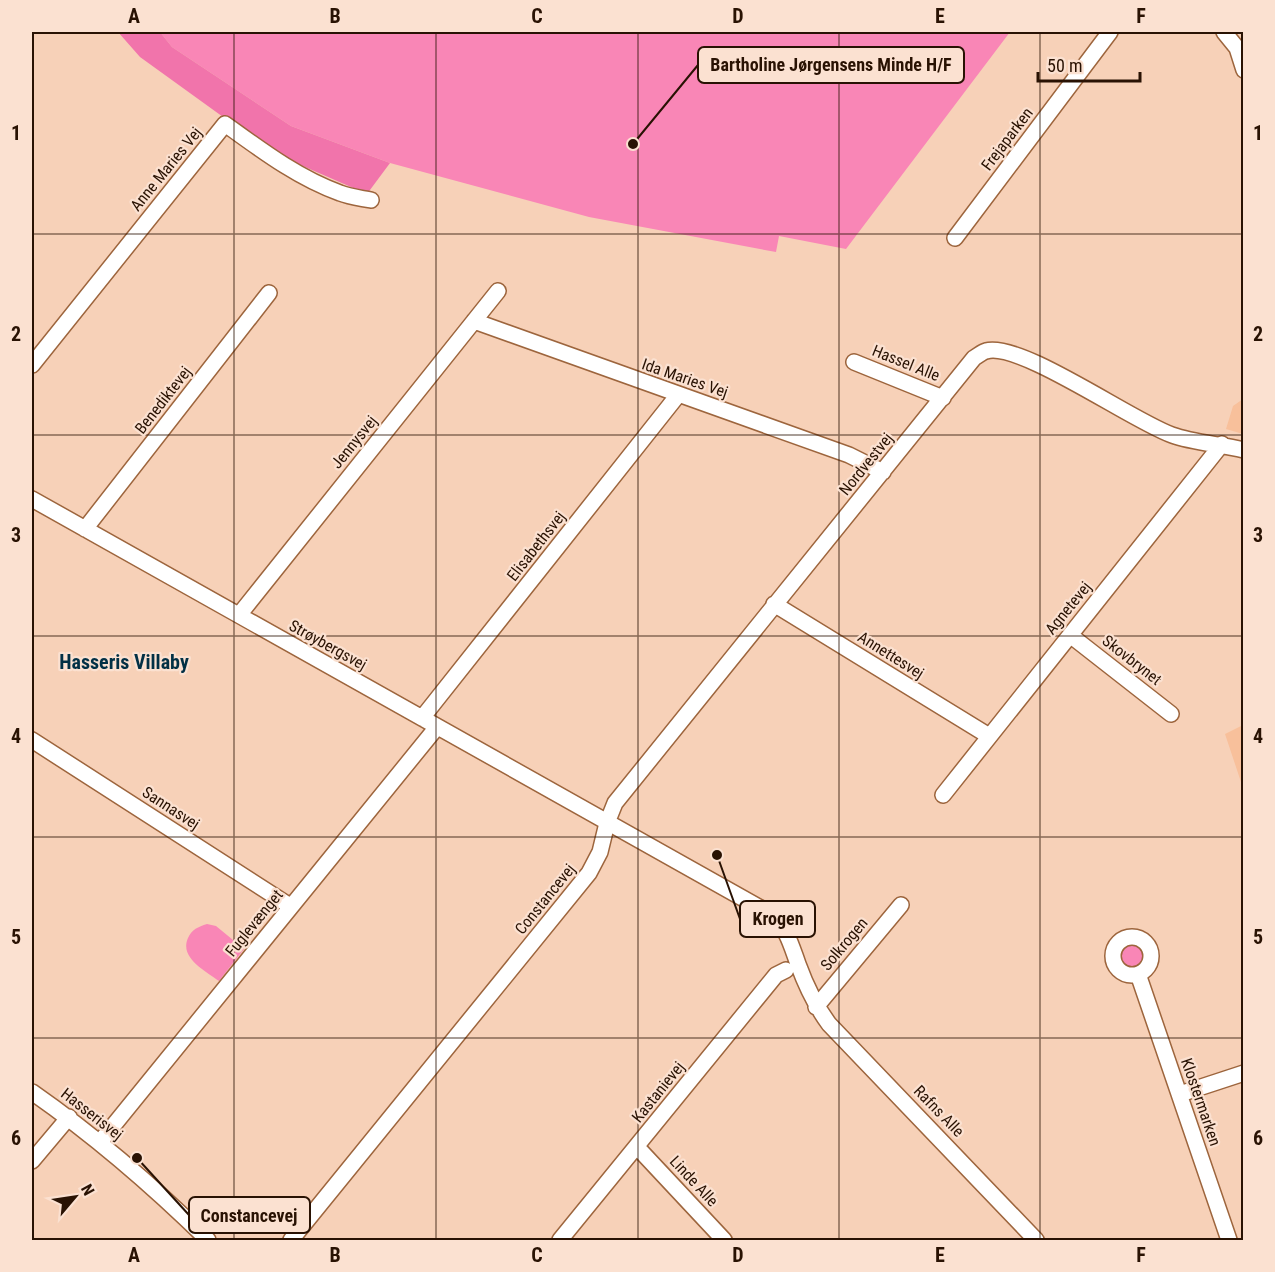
<svg xmlns="http://www.w3.org/2000/svg" width="1275" height="1272" viewBox="0 0 1275 1272" font-family="'Roboto Condensed',sans-serif">
<rect width="100%" height="100%" fill="#f7d1b8"/>
<path fill="#f8c09b" d="M 1243,399 L 1243,434 L 1226,429 L 1233,406 Z
M 1243,725 L 1243,788 L 1225,734 Z"/>
<path fill="#f986b6" d="M 160,32 L 1010,32 L 846,249 L 779,236 L 776,252 L 589,217 L 390,163 L 291,126 L 172,47 Z
M 207,924 L 216,926 L 244,949 L 219,981 C 206,971 179,958 188,938 C 192,929 198,927 207,924 Z
M1120 956a12 12 0 1 1 24 0a12 12 0 1 1-24 0Z"/>
<path fill="#f174ab" d="M 118,32 L 160,32 L 172,47 L 291,126 L 390,163 L 367,194 L 273,153 L 140,57 Z"/>
<g fill="none" stroke-linecap="round" stroke-linejoin="round">
<g stroke="#9d653d" stroke-width="18">
<path id="minor" d="M 1224,32 L 1237,48 L 1244,70
M 955,238 L 1110,32
M 474,321 L 849,455 L 883,472
M 854,362 L 943,398
M 32,365 L 225,124 C 261,150 298,178 340,193 C 350,197 361,198 371,200
M 32,499 L 771,914 C 787,928 791,945 798,964 C 806,986 815,1005 829,1024 L 1036,1240
M 85,529 L 269,293
M 774,604 L 989,736
M 239,615 L 498,291
M 1070,635 L 1171,714
M 422,718 L 678,395
M 32,740 L 290,906
M 943,795 L 1222,444
M1113 956a19 19 0 1 1 38 0a19 19 0 1 1-38 0Z
M 1138,974 L 1229,1240
M 816,1007 L 901,905
M 32,1092 C 95,1136 153,1186 208,1240
M 1180,1094 L 1244,1073
M 100,1142 L 437,727
M 637,1147 L 724,1240
M 32,1161 L 69,1117
M 291,1240 L 589,873 L 600,852 L 607,823 L 615,803 L 974,358 C 978,356 982,352 986,351 C 1020,341 1132,421 1172,435 C 1194,443 1220,444 1244,450
M 560,1240 L 776,975 L 786,970"/>
</g>
<use href="#minor" stroke="#fff" stroke-width="15"/>
</g>
<path fill="none" stroke="#291203" stroke-width="1.5" stroke-opacity="0.55" d="M 234,32 L 234,1240M 436,32 L 436,1240M 638,32 L 638,1240M 839,32 L 839,1240M 1040,32 L 1040,1240M 32,234 L 1244,234M 32,435 L 1244,435M 32,636 L 1244,636M 32,837 L 1244,837M 32,1038 L 1244,1038"/>
<g text-anchor="middle" dominant-baseline="central" stroke-width="4.5" stroke-linejoin="round" paint-order="stroke">
<g font-size="16" fill="#291203" stroke="#fbe1d1">
<text transform="translate(1007 139) rotate(-53)">Frejaparken</text>
<text transform="translate(166 169) rotate(-51)">Anne Maries Vej</text>
<text transform="translate(906 363) rotate(22)">Hassel Alle</text>
<text transform="translate(685 378) rotate(19)">Ida Maries Vej</text>
<text transform="translate(163 400) rotate(-52)">Benediktevej</text>
<text transform="translate(354 442) rotate(-51)">Jennysvej</text>
<text transform="translate(866 464) rotate(-51)">Nordvestvej</text>
<text transform="translate(536 546) rotate(-52)">Elisabethsvej</text>
<text transform="translate(1068 608) rotate(-51)">Agnetevej</text>
<text transform="translate(328 645) rotate(29)">Strøybergsvej</text>
<text transform="translate(891 655) rotate(32)">Annettesvej</text>
<text transform="translate(1132 660) rotate(38)">Skovbrynet</text>
<text transform="translate(171 808) rotate(33)">Sannasvej</text>
<text transform="translate(545 899) rotate(-51)">Constancevej</text>
<text transform="translate(254 923) rotate(-51)">Fuglevænget</text>
<text transform="translate(844 944) rotate(-50)">Solkrogen</text>
<text transform="translate(658 1092) rotate(-51)">Kastanievej</text>
<text transform="translate(1201 1102) rotate(71)">Klostermarken</text>
<text transform="translate(939 1111) rotate(46)">Rafns Alle</text>
<text transform="translate(92 1114) rotate(38)">Hasserisvej</text>
<text transform="translate(694 1181) rotate(47)">Linde Alle</text>
</g>
<g font-size="20" font-weight="bold" fill="#023045" stroke="#fbe1d1">
<text x="124" y="662">Hasseris Villaby</text>
</g>
</g>
<path fill="none" stroke="#291203" stroke-width="2" d="M633 144L698 65M717 855L740 919M137 1158L189 1215"/>
<g fill="#291203" stroke="#fbe1d1" stroke-width="2">
<circle cx="633" cy="144" r="6"/>
<circle cx="717" cy="855" r="6"/>
<circle cx="137" cy="1158" r="6"/>
</g>
<g fill="#fbe1d1" stroke="#291203" stroke-width="2">
<rect x="698" y="47" width="266" height="36" rx="6"/>
<rect x="740" y="901" width="75" height="36" rx="6"/>
<rect x="189" y="1197" width="121" height="36" rx="6"/>
</g>
<g font-size="18" text-anchor="middle" font-weight="bold" fill="#291203">
<text x="831" y="71">Bartholine Jørgensens Minde H/F</text>
<text x="778" y="925">Krogen</text>
<text x="249" y="1222">Constancevej</text>
</g>
<rect width="1275" height="1272" fill="none" stroke="#fbe1d1" stroke-width="66"/>
<g transform="translate(75 1197) rotate(61)" stroke="#fbe1d1" stroke-width="4.5" paint-order="stroke">
<path d="M0-4.5L10 22L0 15L-10 22Z" fill="#291203"/>
<text y="-9" font-size="16" font-weight="bold" text-anchor="middle" fill="#291203">N</text>
</g>
<path d="M1038 72v9h102v-9" fill="none" stroke="#291203" stroke-width="3"/>
<text x="1047" y="72" font-size="18" fill="#291203" stroke="#fbe1d1" stroke-width="4.5" paint-order="stroke">50 m</text>
<rect x="33" y="33" width="1209" height="1206" fill="none" stroke="#291203" stroke-width="2"/>
<g font-size="20" text-anchor="middle" font-weight="bold" fill="#291203">
<text x="134" y="23">A</text>
<text x="335" y="23">B</text>
<text x="537" y="23">C</text>
<text x="738" y="23">D</text>
<text x="940" y="23">E</text>
<text x="1141" y="23">F</text>
<text x="16" y="140">1</text>
<text x="1258" y="140">1</text>
<text x="16" y="341">2</text>
<text x="1258" y="341">2</text>
<text x="16" y="542">3</text>
<text x="1258" y="542">3</text>
<text x="16" y="743">4</text>
<text x="1258" y="743">4</text>
<text x="16" y="944">5</text>
<text x="1258" y="944">5</text>
<text x="16" y="1145">6</text>
<text x="1258" y="1145">6</text>
<text x="134" y="1262">A</text>
<text x="335" y="1262">B</text>
<text x="537" y="1262">C</text>
<text x="738" y="1262">D</text>
<text x="940" y="1262">E</text>
<text x="1141" y="1262">F</text>
</g>
</svg>
